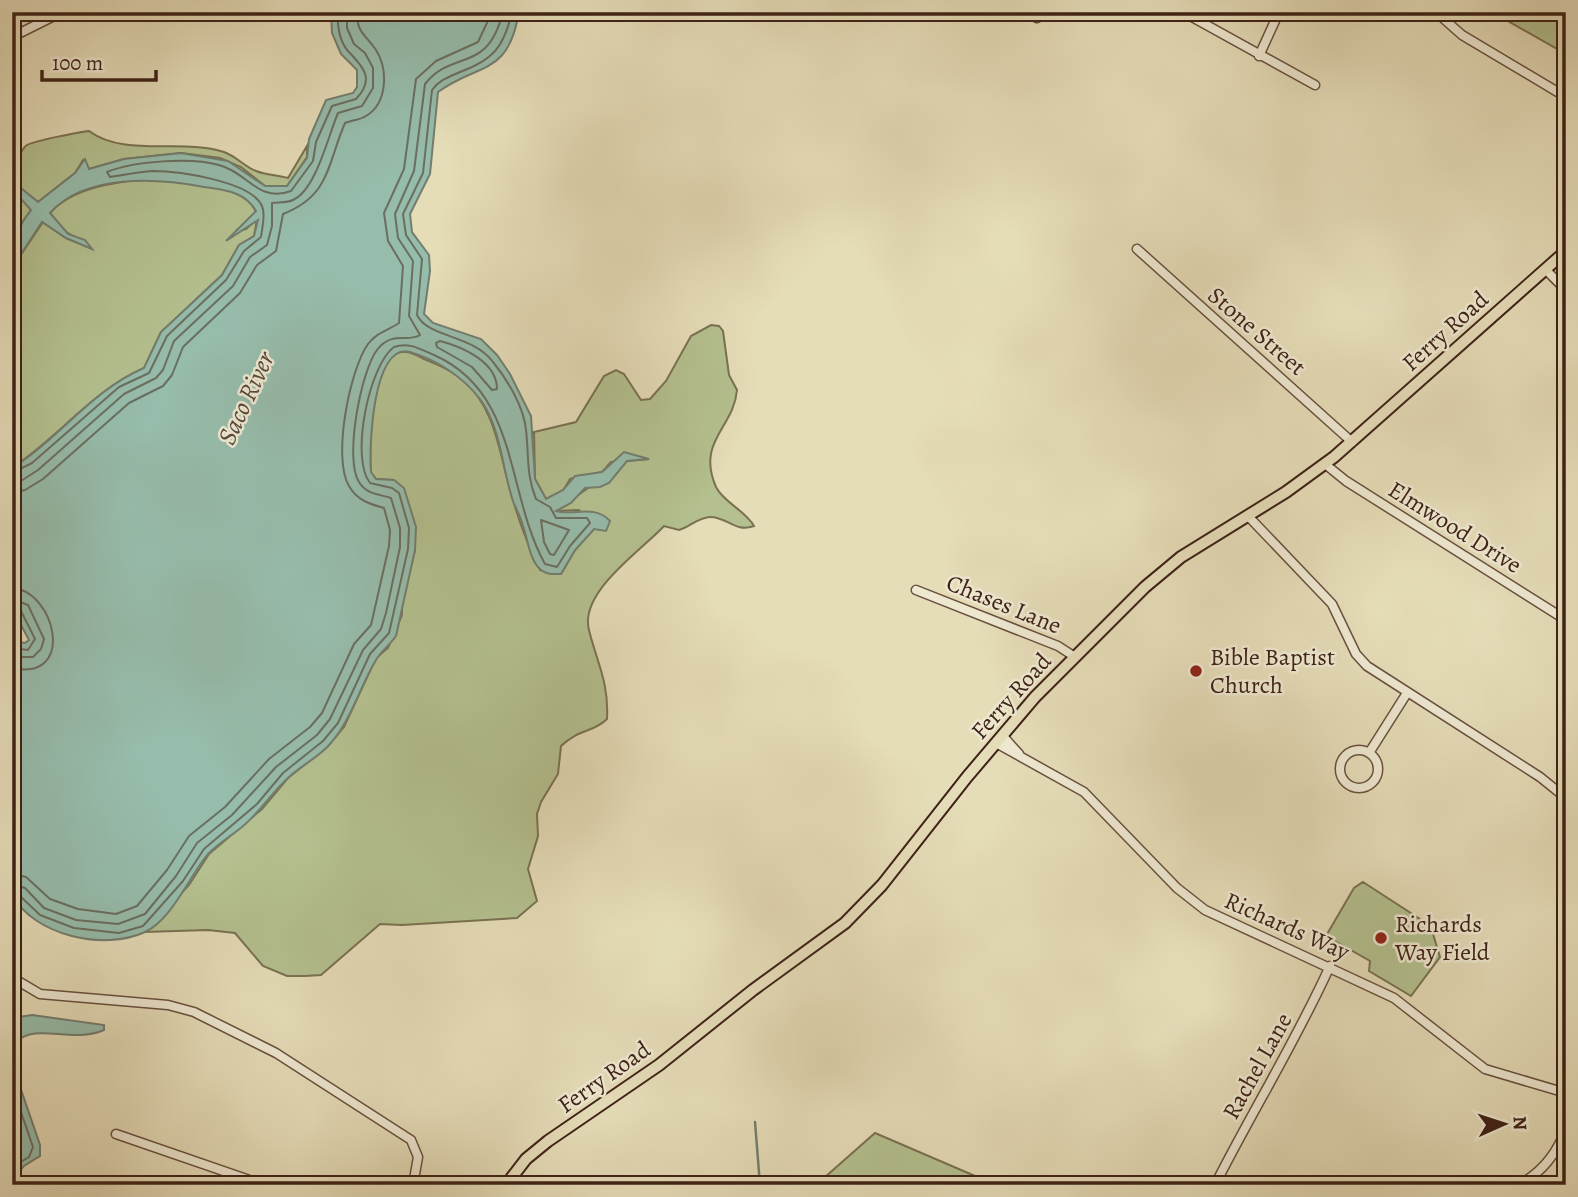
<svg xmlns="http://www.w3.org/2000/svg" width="1578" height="1197" viewBox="0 0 1578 1197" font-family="Alegreya,serif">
<rect width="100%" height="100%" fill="#e5dcb8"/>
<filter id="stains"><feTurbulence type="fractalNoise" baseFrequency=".00286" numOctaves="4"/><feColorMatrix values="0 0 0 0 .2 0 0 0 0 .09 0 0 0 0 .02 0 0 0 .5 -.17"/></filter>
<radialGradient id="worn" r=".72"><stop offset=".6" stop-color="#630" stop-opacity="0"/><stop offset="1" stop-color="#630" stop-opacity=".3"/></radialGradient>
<path fill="#b4c08f" stroke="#797152" stroke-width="2" d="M 1492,12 L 1566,12 L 1566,54 Z
M 89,131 C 126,158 181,138 224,152 C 236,156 245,167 256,171 C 266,175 278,175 288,178 L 307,146 L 307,157 L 287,186 L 265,186 L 241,167 L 220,158 L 181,153 L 124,159 L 89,169 L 83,160 L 75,173 L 38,202 L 16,185 L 31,210 L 12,240 L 12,163 C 20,158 21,149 27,145 C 34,141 79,132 89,131 Z
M 153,178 C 178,180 249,185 256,213 L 235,232 L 246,229 L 257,219 L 254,236 L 239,245 L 222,275 L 161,332 L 144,368 C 92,391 60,436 12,468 L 12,269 L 18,292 L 16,262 L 43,222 L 66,238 L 91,248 C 85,240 80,240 71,235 C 62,231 56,221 50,213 C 74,186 119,182 153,178 Z
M 711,325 L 719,326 L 723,331 L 729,375 L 737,390 C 734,428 696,441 716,487 C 724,503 745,510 754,526 C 735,533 728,517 710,517 C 699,517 690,527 679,530 L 664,526 C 641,551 579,592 589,630 C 597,663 609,682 607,719 C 593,733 580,728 561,746 L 558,774 L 541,802 L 537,814 L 538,836 L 528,869 L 537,901 L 517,918 L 402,925 L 380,924 L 321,975 L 305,976 L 287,976 L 263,966 L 235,933 L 208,930 L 146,932 L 189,885 L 209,854 L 262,809 L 288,778 L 328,746 L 344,727 L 376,658 L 388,648 L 402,615 L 402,600 L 415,550 L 394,480 L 376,479 L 371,473 C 369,446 372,378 390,358 C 401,347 413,353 424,359 C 437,364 451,370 462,379 C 497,408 500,459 513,500 C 520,524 529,548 540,570 L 561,574 L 575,550 L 594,529 L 579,510 L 555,511 L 627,461 L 649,459 L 611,462 L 602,472 L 570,479 L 563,491 L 546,499 L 535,479 L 534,432 L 576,422 L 604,376 L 616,370 L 624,374 L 641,400 L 650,399 L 666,381 L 691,336 Z
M 1363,882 L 1420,919 L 1433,934 L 1440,957 L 1411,996 L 1369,971 L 1370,961 L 1326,936 L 1354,888 Z
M 875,1133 L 996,1185 L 816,1185 Z"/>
<path fill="#96bcab" stroke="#737e6f" stroke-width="2" d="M 331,12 L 519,12 C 508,77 479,62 438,92 L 430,174 L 410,214 L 412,232 L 429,255 L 430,271 L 424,314 L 433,323 L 481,339 L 497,355 L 510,374 L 531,416 L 535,479 L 546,499 L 563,490 L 575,476 L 602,472 L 624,452 L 649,459 L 627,461 L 609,483 L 600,487 L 585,488 L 571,503 L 556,511 C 573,516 595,504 610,521 L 606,531 L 594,529 L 575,550 L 561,574 C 554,574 547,575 541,570 C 529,560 528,539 523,526 C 521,517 516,509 513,501 C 502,469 501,427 480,399 C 463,377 437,360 410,352 C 372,342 369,450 371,472 L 376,479 L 394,480 L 404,488 L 416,527 L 415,550 L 396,636 C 390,645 381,651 376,660 C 359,688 352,719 330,744 C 319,757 302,765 289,777 C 272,792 260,812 242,827 C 231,836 217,844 208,854 C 190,875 172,920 145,932 C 104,951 35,936 12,895 L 12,641 L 25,643 L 29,640 L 12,608 L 12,468 C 61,437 91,391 144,368 L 161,332 L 222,275 L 239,245 L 254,236 L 258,220 L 226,241 L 256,211 C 245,191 224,190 204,187 C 158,178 85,173 50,213 L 68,234 L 85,240 L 92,249 L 66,238 L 42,222 L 16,262 L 19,294 C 4,267 12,233 31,210 L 20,198 L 16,184 L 38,202 L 75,173 L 85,159 L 89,169 L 124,159 L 181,153 L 228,161 L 265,186 L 287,186 L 307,158 L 309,139 L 326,100 L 353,93 L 357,87 L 357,70 L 341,54 L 332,33 Z
M 32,1015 L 104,1025 L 104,1030 C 72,1044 36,1022 16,1042 L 17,1078 L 40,1145 L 40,1156 L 24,1166 L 12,1179 L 12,1018 Z"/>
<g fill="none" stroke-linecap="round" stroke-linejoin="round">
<path stroke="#6a6f60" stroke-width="2" d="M 440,341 C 463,347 497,362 497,389 L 492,390 L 472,367 L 437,347 L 436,343 Z
M 12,473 L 32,463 L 119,387 L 149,373 L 167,336 L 226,280 L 244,251 L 261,237 C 262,228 266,215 262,206 C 251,181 178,171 152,171 C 138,172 124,175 110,177 L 107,172 C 134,161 191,157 219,165 C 247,172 258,203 291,191 L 313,161 L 316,142 L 332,106 L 356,99 C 376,78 362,66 348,51 C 339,41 337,24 338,12
M 12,482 L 21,481 L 38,470 L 124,394 L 156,378 L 163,370 L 174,341 L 233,286 L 250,257 L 267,245 L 272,226 L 272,203 C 278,202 287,203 293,200 C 316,190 328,136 338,113 L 362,106 L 373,88 L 373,68 L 365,53 L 354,44 L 347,28 L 347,12
M 12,493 L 25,490 L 43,479 L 129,403 L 163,386 L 172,375 L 183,347 L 240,293 L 257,265 L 276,251 L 283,214 C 331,195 327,164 345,123 C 352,120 360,120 366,116 C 388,103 388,69 376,50 C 366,35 356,32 357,12
M 541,520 L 569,530 L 554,555 L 550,554 L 544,542 Z
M 12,588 C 55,590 77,682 12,668
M 12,599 L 28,605 L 44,639 L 41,649 L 33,657 L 12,657
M 12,607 L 21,611 L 35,639 L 28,650 L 12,648
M 12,874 L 26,877 L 50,899 L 78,909 L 116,914 L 137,906 L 167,870 L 189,836 L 225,807 L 269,759 L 310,727 L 322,713 L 354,644 L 371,625 L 389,546 L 390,530 L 384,508 C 369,504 357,500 349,486 C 332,458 350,369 368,344 C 377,332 389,330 399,323 L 403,266 L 388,241 L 384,213 L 404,169 L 416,79 L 436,61 L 478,42 L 492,12
M 12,884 L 25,888 L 44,908 L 76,920 L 118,924 L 145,914 L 176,876 L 197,843 L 232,815 L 276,767 L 317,735 L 330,719 L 363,650 L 381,629 L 386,613 L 400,547 L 400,528 L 391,498 C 379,494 367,495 359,482 C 344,459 361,371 377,350 C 392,330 408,343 420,335 L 409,316 L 413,261 L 398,238 L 395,214 L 414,171 L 425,84 C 454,48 487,75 503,12
M 12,893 L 19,895 L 40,915 L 74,928 L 119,933 L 143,926 L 183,881 L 204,849 L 257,804 L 283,773 L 323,741 L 338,723 L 370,654 L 389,633 L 408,549 L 409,528 L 399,493 L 392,488 L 370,483 C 350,458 369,365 394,347 C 409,342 420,349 434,355 C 520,393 505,492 545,564 L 557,567 L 570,546 L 590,523 L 587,518 L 556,518 L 550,507 L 536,499 C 526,475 529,454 526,430 C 524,407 507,379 493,362 C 472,334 428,338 417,315 L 422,259 L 406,235 L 403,214 L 423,173 L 432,90 C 439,80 449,77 460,72 C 493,60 504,47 512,12
M 12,1086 L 33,1147 L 29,1157 L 12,1167"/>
<path stroke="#737e6f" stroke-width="2.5" d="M 1564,1013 L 1562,1033 L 1566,1049
M 755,1122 L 760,1185"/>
<g stroke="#68503e" stroke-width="11">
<path id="minor" d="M 1025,12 L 1037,18 L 1044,12
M 1183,12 L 1315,85
M 1436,12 L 1462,35 L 1566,97
M 12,37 L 62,12
M 1259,56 L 1279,12
M 1137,249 L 1352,442
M 1545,269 L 1566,290
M 1325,464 L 1346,481 L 1566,620
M 1248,516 L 1332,604 L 1356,654 L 1367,666 L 1540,777 L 1566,798
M 916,590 L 1058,646 L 1075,657
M 1002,735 L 1019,754
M 996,743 L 1084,792 L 1177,888 L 1205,910 L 1394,998 L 1485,1069 L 1566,1093
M1340 769a19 19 0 1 1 38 0a19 19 0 1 1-38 0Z
M 1369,753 L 1407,693
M 18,981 L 40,994 L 168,1005 L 194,1012 L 276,1053 L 411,1140 L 418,1157 L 413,1185
M 116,1134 L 264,1185
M 1216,1183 C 1253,1110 1296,1041 1330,966
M 1518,1185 C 1542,1173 1557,1153 1566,1129"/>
</g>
<g stroke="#3e2216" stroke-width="14">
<path id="major" d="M 506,1185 L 526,1159 L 548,1141 L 659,1065 L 753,990 L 845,923 L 882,885 L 967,777 L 1035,697 L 1145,587 L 1181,557 L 1286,492 L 1334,457 L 1566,251"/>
</g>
<use href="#minor" stroke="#eee8d1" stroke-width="8"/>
<use href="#major" stroke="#e5dcb8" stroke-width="10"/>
</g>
<g fill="#8f2418" stroke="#eee8d1" stroke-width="2.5">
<circle cx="1196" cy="671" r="7"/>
<circle cx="1381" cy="938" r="7"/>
</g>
<g text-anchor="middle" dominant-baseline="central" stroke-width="5" stroke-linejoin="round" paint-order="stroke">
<g font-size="24" fill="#3e2216" stroke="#eee8d1">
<text transform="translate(1257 331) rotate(41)">Stone Street</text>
<text transform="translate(1445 331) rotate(-42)">Ferry Road</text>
<text transform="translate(1455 527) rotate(32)">Elmwood Drive</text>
<text transform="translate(1004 604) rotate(22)">Chases Lane</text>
<text transform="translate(1011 696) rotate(-48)">Ferry Road</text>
<text transform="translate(1287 926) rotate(24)">Richards Way</text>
<text transform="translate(1257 1066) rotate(-61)">Rachel Lane</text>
<text transform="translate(604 1077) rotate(-35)">Ferry Road</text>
</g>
<g font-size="24" fill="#3e2216" stroke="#eee8d1" text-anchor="start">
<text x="1210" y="657">Bible Baptist<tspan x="1210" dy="28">Church</tspan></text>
<text x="1395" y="924">Richards<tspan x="1395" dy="28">Way Field</tspan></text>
</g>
<g font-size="26" font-style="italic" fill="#54483b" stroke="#eee8d1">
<text transform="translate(246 398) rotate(-65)">Saco River</text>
</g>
</g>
<rect width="1578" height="1197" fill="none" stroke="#e5dcb8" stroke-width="42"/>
<rect x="14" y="14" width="1550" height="1169" fill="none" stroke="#3e2216" stroke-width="3.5"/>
<rect x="21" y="21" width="1536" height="1155" fill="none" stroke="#3e2216" stroke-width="2"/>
<g transform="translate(1504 1124) rotate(87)" stroke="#eee8d1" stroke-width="5" paint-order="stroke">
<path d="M0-5L12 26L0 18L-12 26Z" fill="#3e2216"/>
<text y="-10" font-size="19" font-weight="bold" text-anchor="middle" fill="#3e2216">N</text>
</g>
<path d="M42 70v10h114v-10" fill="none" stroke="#3e2216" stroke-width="3.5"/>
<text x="52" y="70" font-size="21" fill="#3e2216" stroke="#eee8d1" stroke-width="5" paint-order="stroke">100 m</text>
<rect width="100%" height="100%" filter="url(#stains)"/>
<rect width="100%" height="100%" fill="url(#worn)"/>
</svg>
